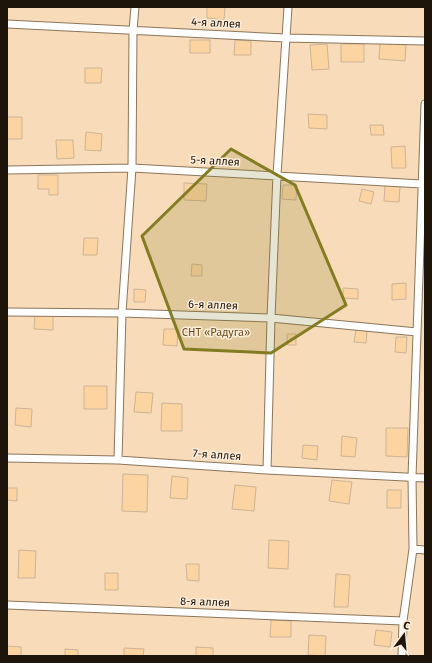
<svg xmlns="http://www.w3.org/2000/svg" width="432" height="663" viewBox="0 0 432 663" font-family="'Fira Sans',sans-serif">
<rect width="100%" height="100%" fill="#fceddb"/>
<path fill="#f8dbb9" d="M 7,7 L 425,7 L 425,656 L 7,656 Z"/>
<path fill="#fcd4a2" stroke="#cbb497" d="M 207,7 L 225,7 L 224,20 L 207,18 Z
M 190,40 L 210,40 L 210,53 L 190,53 Z
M 235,40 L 251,41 L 251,55 L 234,55 Z
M 380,43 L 406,45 L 405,61 L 379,59 Z
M 327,44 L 329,69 L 312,70 L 310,45 Z
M 341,44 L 364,44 L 364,62 L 341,62 Z
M 85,68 L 102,68 L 101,83 L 85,83 Z
M 308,114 L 327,115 L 327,129 L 309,128 Z
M 7,117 L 22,117 L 22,139 L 7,139 Z
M 370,125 L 383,125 L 384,135 L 371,135 Z
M 86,132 L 102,134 L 101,151 L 85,150 Z
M 56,140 L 73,140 L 74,158 L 57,159 Z
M 405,146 L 406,168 L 392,168 L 391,147 Z
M 38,175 L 58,175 L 58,195 L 49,195 L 49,189 L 38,189 Z
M 184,183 L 207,184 L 206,201 L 184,200 Z
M 283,185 L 297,185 L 296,200 L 282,199 Z
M 385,185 L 400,187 L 399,202 L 384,201 Z
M 362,189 L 374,192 L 371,204 L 359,201 Z
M 84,238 L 98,238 L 97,255 L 83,255 Z
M 192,264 L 202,265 L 202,276 L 191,276 Z
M 406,283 L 406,299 L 392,300 L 392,284 Z
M 343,288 L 358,289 L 358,299 L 343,298 Z
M 134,289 L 146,290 L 145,302 L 134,302 Z
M 35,315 L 53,315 L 53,330 L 34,329 Z
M 164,329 L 178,329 L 177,346 L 163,345 Z
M 356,330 L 367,331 L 366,343 L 354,342 Z
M 287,334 L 296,334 L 296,345 L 287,345 Z
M 396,337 L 407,337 L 406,353 L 395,352 Z
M 84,386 L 107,386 L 107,409 L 84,409 Z
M 136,392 L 153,393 L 151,413 L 134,412 Z
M 162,403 L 182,404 L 182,431 L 161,431 Z
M 16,408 L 32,409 L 31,427 L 15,425 Z
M 386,428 L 408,428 L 407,457 L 386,456 Z
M 342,436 L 357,438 L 355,457 L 341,456 Z
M 303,445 L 318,446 L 317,460 L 302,458 Z
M 123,474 L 148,475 L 147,512 L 122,511 Z
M 172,476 L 188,478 L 187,499 L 170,498 Z
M 332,480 L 352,482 L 349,504 L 329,501 Z
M 235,485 L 256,487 L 254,511 L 232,509 Z
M 7,488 L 17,488 L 17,501 L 7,500 Z
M 387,490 L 401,490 L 401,508 L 387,508 Z
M 269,540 L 289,541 L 288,569 L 268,568 Z
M 19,550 L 36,551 L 35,578 L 18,578 Z
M 186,564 L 199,564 L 199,581 L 187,580 Z
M 105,573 L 118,573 L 118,590 L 105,590 Z
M 336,574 L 350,575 L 348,607 L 334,607 Z
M 271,620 L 291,621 L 291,637 L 270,637 Z
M 376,630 L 392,632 L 390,647 L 374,645 Z
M 309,635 L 326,636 L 325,656 L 308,655 Z
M 7,646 L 21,647 L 21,656 L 7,656 Z
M 196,647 L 213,648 L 213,656 L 196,656 Z
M 124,648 L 144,649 L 143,656 L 124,656 Z
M 65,649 L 78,650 L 78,656 L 65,656 Z"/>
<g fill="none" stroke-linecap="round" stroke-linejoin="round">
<g stroke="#8c765a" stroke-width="9">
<path id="service" d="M 7,24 L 286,38 L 425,41
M 7,170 L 132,168 L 422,184
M 7,312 L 122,313 L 271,318 L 417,332
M 7,458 L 118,460 L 267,470 L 425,478
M 118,460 L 122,313 L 132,168 L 133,30 L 135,7
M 267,470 L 271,318 L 277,175 L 288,7
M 413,549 L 425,550
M 7,605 L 403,621
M 402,656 L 403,621 L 413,549 L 412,477 L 425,104"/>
</g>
<use href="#service" stroke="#fff" stroke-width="7"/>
</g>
<path fill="#837c22" fill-opacity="0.2" stroke="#837c22" stroke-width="3" stroke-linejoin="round" d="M 231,149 L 295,185 L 346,305 L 271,353 L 184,349 L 142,236 Z"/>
<g text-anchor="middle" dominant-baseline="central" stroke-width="3" stroke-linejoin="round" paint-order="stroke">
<g font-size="11" fill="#1d150a" stroke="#fceddb">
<text transform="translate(216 23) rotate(3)">4-я аллея</text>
<text transform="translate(215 161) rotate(3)">5-я аллея</text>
<text transform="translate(213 305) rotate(2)">6-я аллея</text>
<text transform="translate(217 455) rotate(4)">7-я аллея</text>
<text transform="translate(205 602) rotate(2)">8-я аллея</text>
</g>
<g font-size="11" fill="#6d4c1c" stroke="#fceddb">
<text x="216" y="332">СНТ «Радуга»</text>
</g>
</g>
<rect width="432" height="663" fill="none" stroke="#1d150a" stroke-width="16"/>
<g transform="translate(404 635) rotate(16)" stroke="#fceddb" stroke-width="3" paint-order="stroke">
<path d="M0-3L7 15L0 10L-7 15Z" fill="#1d150a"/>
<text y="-6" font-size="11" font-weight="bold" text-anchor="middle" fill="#1d150a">С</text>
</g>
</svg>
